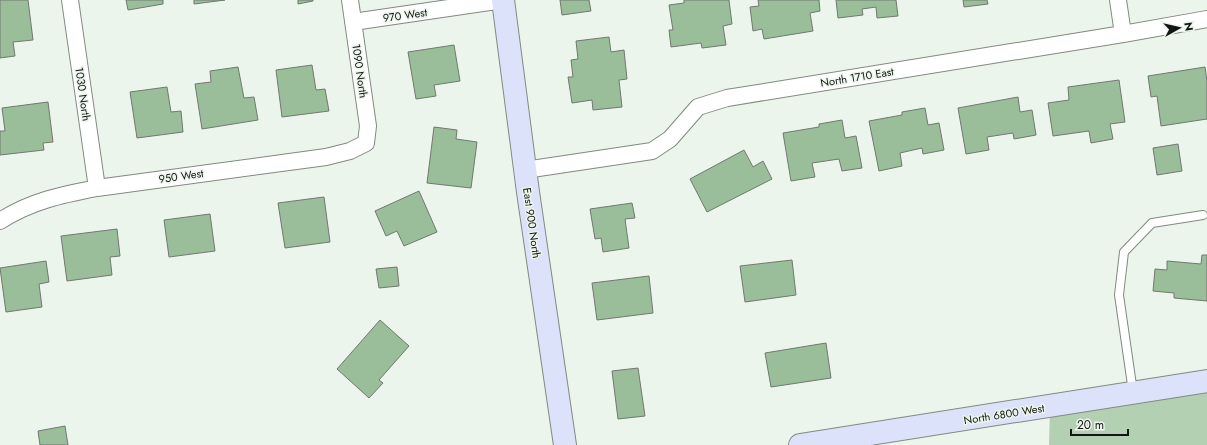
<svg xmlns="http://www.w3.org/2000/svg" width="1207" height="445" viewBox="0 0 1207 445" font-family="Jost,sans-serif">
<rect width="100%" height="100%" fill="#ecf5ec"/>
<path fill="#b3d0b3" d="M 1207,387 L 1207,445 L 1049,445 L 1050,407 Z"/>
<path fill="#99be99" stroke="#717870" d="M 0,0 L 28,0 L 33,40 L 13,42 L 15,56 L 0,58 Z
M 126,0 L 163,0 L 163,4 L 128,10 Z
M 194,0 L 225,0 L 194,4 Z
M 298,0 L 313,0 L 313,1 L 298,4 Z
M 560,0 L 589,0 L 591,11 L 562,15 Z
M 684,0 L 729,0 L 732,24 L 723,26 L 726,45 L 702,48 L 701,43 L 671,47 L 669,30 L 673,30 L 669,5 L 684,3 Z
M 758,0 L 819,0 L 820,11 L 810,13 L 813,31 L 764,39 L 762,29 L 753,31 L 750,7 L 759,6 Z
M 836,0 L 896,0 L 898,16 L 877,18 L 876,7 L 862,9 L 863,15 L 838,18 Z
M 963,0 L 987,0 L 988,4 L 964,7 Z
M 609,37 L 611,52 L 624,50 L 627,79 L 619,80 L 622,107 L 593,110 L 592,100 L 572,103 L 568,77 L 573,77 L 571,60 L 578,59 L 576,41 Z
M 454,45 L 460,81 L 434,85 L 436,96 L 416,99 L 408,52 Z
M 312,65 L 316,90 L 325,89 L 329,111 L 282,117 L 276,70 Z
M 238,67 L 244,98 L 254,97 L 258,120 L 202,129 L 195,84 L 211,82 L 210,71 Z
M 1205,67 L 1207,81 L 1207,119 L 1161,126 L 1157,96 L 1151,97 L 1148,76 Z
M 1119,80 L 1125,122 L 1110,124 L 1113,139 L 1091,143 L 1089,131 L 1053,136 L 1048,103 L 1069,100 L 1068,87 Z
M 167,87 L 171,112 L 181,111 L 183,132 L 137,138 L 130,92 Z
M 1018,97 L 1020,112 L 1032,110 L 1036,135 L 1014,139 L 1013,133 L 987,137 L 989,150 L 966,154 L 958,108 Z
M 48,102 L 53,142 L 43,143 L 44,150 L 0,155 L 0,131 L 5,131 L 2,108 Z
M 925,108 L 928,125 L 939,123 L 944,150 L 923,154 L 922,148 L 900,153 L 902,166 L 879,171 L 869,121 L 902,115 L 902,112 Z
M 842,120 L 845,138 L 856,136 L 862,168 L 842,171 L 839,159 L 812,163 L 815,177 L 791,181 L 783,133 L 819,127 L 819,124 Z
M 434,127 L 457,130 L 456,139 L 477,142 L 471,188 L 427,183 Z
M 1178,144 L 1182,171 L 1157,175 L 1153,148 Z
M 744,150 L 753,167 L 763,161 L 772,179 L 707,212 L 690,179 Z
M 419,191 L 437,232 L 404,246 L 397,231 L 386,236 L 375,211 Z
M 324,197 L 330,242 L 285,248 L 278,203 Z
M 632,203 L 635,218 L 625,219 L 629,248 L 603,252 L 601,238 L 595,239 L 590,209 Z
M 210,214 L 215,251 L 169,257 L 164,220 Z
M 117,229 L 120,256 L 110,257 L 112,275 L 67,281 L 61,236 Z
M 1202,255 L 1207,255 L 1207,301 L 1174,298 L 1174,293 L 1153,291 L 1155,269 L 1167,270 L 1167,261 L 1201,264 Z
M 792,260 L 796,295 L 745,302 L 740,266 Z
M 46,261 L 49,282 L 39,284 L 42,307 L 6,312 L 0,268 Z
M 397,267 L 399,286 L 379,288 L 376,269 Z
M 649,276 L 653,313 L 597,320 L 592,283 Z
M 380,320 L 409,346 L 379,380 L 383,383 L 369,398 L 337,369 Z
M 826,343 L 831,378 L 771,387 L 765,353 Z
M 638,368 L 645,416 L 618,419 L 612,371 Z
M 65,426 L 68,445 L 40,445 L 38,431 Z"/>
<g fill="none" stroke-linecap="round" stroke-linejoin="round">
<g stroke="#818981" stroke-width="10">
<path id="lane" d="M 1133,392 L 1119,295 L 1124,252 L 1152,223 L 1203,215"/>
</g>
<g stroke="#818981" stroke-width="18">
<path id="street" d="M 70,0 L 97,188
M 1118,0 L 1123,34
M 353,22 L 503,0
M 525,170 L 652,151 L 670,139 L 698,107 L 727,98 L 1123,34 L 1207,19
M 0,221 C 31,201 61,195 97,188 L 326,157 L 350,151 L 366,143 L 368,126 L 350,0"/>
</g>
<g stroke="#818981" stroke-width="24">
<path id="secondary" d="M 503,0 L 528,192 L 565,445
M 800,445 L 1207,381"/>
</g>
<use href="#lane" stroke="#fff" stroke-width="8"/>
<use href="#street" stroke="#fff" stroke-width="16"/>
<use href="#secondary" stroke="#dce2fa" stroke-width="22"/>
</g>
<g text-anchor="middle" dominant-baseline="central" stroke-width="3" stroke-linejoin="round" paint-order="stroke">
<g font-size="11" fill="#121512" stroke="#ecf5ec">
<text transform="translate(405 15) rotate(-8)">970 West</text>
<text transform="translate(360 71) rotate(82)">1090 North</text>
<text transform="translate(857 77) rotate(-9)">North 1710 East</text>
<text transform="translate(83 94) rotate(82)">1030 North</text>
<text transform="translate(181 176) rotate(-8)">950 West</text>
<text transform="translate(532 223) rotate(82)">East 900 North</text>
<text transform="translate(1004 414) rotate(-9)">North 6800 West</text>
</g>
</g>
<g transform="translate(1179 28) rotate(82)" stroke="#ecf5ec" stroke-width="3" paint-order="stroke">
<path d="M0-3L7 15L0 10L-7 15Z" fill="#121512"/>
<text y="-6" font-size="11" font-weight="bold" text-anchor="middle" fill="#121512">N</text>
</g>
<path d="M1071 429v6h57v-6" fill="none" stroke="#121512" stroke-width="2"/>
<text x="1077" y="429" font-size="12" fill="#121512" stroke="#ecf5ec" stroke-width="3" paint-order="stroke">20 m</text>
</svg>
